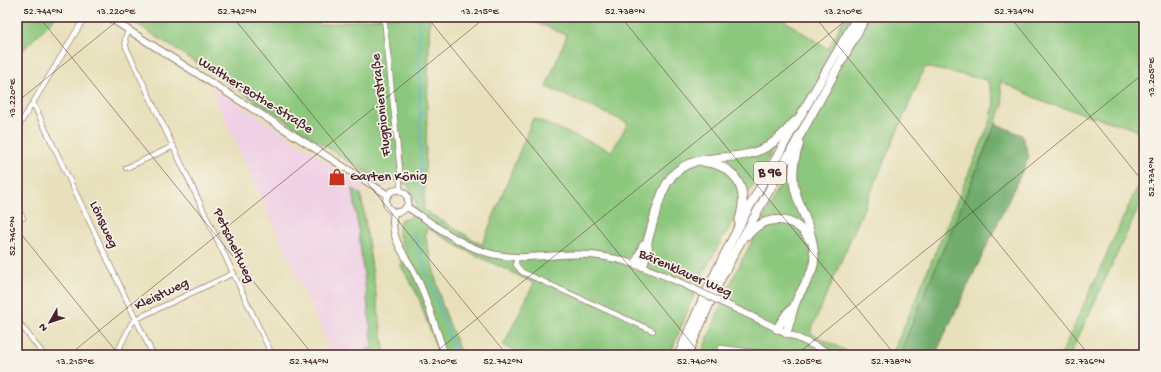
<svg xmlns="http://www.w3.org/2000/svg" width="1161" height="372" viewBox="0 0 1161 372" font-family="'Gochi Hand',sans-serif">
<rect width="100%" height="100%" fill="#f7f3e8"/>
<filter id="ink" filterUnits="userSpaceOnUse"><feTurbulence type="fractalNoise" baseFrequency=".025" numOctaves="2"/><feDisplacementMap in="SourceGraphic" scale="8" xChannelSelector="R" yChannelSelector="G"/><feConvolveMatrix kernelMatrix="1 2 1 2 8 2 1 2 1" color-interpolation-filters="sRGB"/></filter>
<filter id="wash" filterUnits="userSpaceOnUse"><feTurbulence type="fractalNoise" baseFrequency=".012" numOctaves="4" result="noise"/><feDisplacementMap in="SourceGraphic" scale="16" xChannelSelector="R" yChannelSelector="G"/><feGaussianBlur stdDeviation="0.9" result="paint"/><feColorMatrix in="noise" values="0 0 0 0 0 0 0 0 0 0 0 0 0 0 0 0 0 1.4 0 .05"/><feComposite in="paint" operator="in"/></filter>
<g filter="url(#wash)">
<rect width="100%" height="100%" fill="#e8e0ba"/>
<path fill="#f0d0e5" d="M 210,86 L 366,187 L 361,194 L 354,189 L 373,347 L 355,355 L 333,355 Z"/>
<path fill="#8bc77c" stroke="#6a7354" d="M 17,17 L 56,17 L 17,56 Z
M 126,17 L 318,17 L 320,25 L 387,17 L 430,17 L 424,210 L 482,245 L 533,118 L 612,151 L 628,123 L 546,87 L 567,35 L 522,17 L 779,17 L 828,49 L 845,17 L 1144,17 L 1144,139 L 1132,128 L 1046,103 L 1000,81 L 1003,105 L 899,355 L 892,355 L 991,120 L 994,101 L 987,80 L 925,67 L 810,333 L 855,355 L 701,355 L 728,288 L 787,172 L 804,145 L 781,131 L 773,150 L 702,275 L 670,355 L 524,355 L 503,346 L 534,283 L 463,249 L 428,228 L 425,234 L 441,301 L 461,355 L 439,355 L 418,296 L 400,264 L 407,255 L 398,234 L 400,220 L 410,218 L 417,205 L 408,185 L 394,180 L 384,184 Z
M 1144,172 L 1144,196 L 1070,355 L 1061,355 Z
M 353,189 L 361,194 L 385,355 L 355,355 L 373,347 Z"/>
<path fill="#70ac6c" stroke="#5d664c" d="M 996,124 L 1022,135 L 1029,157 L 935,355 L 899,355 Z"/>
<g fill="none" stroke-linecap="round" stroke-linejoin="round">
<path stroke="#66b0de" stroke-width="1.5" d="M 419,17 L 421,199
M 413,233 L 456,355"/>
</g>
</g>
<g filter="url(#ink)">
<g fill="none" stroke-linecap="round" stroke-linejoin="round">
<g stroke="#998072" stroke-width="6">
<path id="street" d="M 384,17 L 400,170 L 400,190
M 129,30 L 125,38 L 126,47 L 272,355
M 33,103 L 153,355
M 17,129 L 85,17
M 126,168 L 174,146
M 17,208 L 23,218
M 516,258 L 516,265 L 522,272 L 653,331
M 17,320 L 44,355
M 721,348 L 778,355
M 116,355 L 131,324 L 136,319 L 234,273"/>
</g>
<g stroke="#998072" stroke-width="8">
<path id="secondary" d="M 108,17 L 388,195
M386 201a11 11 0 1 1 22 0a11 11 0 1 1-22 0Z
M 407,207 C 434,224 460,246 492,254 C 525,262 558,252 591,255 C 628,258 661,274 694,289
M 394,212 C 388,240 408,257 418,280 C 429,304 436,330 445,355
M 721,302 L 834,355"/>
</g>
<g stroke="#998072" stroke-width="10">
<path id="highway" d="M 704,162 C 738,166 749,191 739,221
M 748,235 C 765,214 795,215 809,239
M 636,264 L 643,246 L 647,243
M 643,266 L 648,248 L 647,243 C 653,224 659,193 671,177 C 690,154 722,160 748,154 C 768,150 781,137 794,122
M 777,329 L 788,312 L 793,308
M 786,333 C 790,324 791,315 794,307 C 799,289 817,273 814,253 C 810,208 781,195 799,144
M 679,355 C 726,237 795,127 857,17
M 687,355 L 719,282 L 737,248 L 866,17"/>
</g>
<use href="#street" stroke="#fff" stroke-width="4.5"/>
<use href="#secondary" stroke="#fff" stroke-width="6"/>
<use href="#highway" stroke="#fff" stroke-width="8"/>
<g stroke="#998072" stroke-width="8" stroke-linecap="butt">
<path id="secondary-bridge" d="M 694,289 L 721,302"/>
</g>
<use href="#secondary-bridge" stroke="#fff" stroke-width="6"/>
</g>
</g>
<path fill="none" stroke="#4a1f2b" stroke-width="1" stroke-opacity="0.45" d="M 39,17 L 313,355M 233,17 L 507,355M 427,17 L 701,355M 621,17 L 895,355M 815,17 L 1089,355M 1010,17 L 1144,183M 17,102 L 122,17M 17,229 L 119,355M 69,355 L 486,17M 432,355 L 850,17M 796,355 L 1144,73"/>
<defs>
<g id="shop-bare" transform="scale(1.38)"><path d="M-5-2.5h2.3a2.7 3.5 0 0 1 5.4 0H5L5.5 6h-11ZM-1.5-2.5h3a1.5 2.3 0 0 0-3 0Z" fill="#c8321e" stroke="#f7f3e8" stroke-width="2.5" paint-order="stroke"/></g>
</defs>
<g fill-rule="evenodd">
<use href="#shop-bare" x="337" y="177"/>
</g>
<g text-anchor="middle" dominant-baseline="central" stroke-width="3.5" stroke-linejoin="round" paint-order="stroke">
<rect fill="#f7f3e8" stroke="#7e5f64" stroke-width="1" x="754" y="162" width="32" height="22" rx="3"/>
<g font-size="13" font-weight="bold" fill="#4a1f2b">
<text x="770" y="173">B 96</text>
</g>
<g font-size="14" fill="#4a1f2b" stroke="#f7f3e8">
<text transform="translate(255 96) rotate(32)">Walther-Bothe-Straße</text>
<text transform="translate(382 105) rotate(-96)">Flugpionierstraße</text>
<text transform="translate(103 225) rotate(65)">Lönsweg</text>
<text transform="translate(233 246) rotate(65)">Petscheltweg</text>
<text transform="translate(685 274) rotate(24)">Bärenklauer Weg</text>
<text transform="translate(162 295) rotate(-26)">Kleistweg</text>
</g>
<g font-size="14" fill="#4a1f2b" stroke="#f7f3e8" text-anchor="start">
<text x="350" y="177">Garten König</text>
</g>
</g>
<rect width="1161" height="372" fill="none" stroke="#f7f3e8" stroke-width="44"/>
<g transform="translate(50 322) rotate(231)" stroke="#f7f3e8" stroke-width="3" paint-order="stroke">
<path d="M0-3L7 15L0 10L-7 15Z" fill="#4a1f2b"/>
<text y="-6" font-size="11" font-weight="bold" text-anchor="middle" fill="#4a1f2b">N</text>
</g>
<rect x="22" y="22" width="1117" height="328" fill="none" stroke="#4a1f2b" stroke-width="1.5"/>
<g font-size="10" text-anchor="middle" fill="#4a1f2b">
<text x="43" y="14">52.744°N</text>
<text x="116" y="14">13.220°E</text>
<text x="237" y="14">52.742°N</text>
<text x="480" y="14">13.215°E</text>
<text x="625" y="14">52.738°N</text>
<text x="843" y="14">13.210°E</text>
<text x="1014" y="14">52.734°N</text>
<text transform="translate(1150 77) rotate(-90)" y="4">13.205°E</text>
<text transform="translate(11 98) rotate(-90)" y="4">13.220°E</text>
<text transform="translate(1150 177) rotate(-90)" y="4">52.734°N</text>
<text transform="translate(11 236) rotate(-90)" y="4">52.746°N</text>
<text x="75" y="364">13.215°E</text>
<text x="309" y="364">52.744°N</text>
<text x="438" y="364">13.210°E</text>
<text x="503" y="364">52.742°N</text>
<text x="697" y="364">52.740°N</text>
<text x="802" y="364">13.205°E</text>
<text x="891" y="364">52.738°N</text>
<text x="1085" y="364">52.736°N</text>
</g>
</svg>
